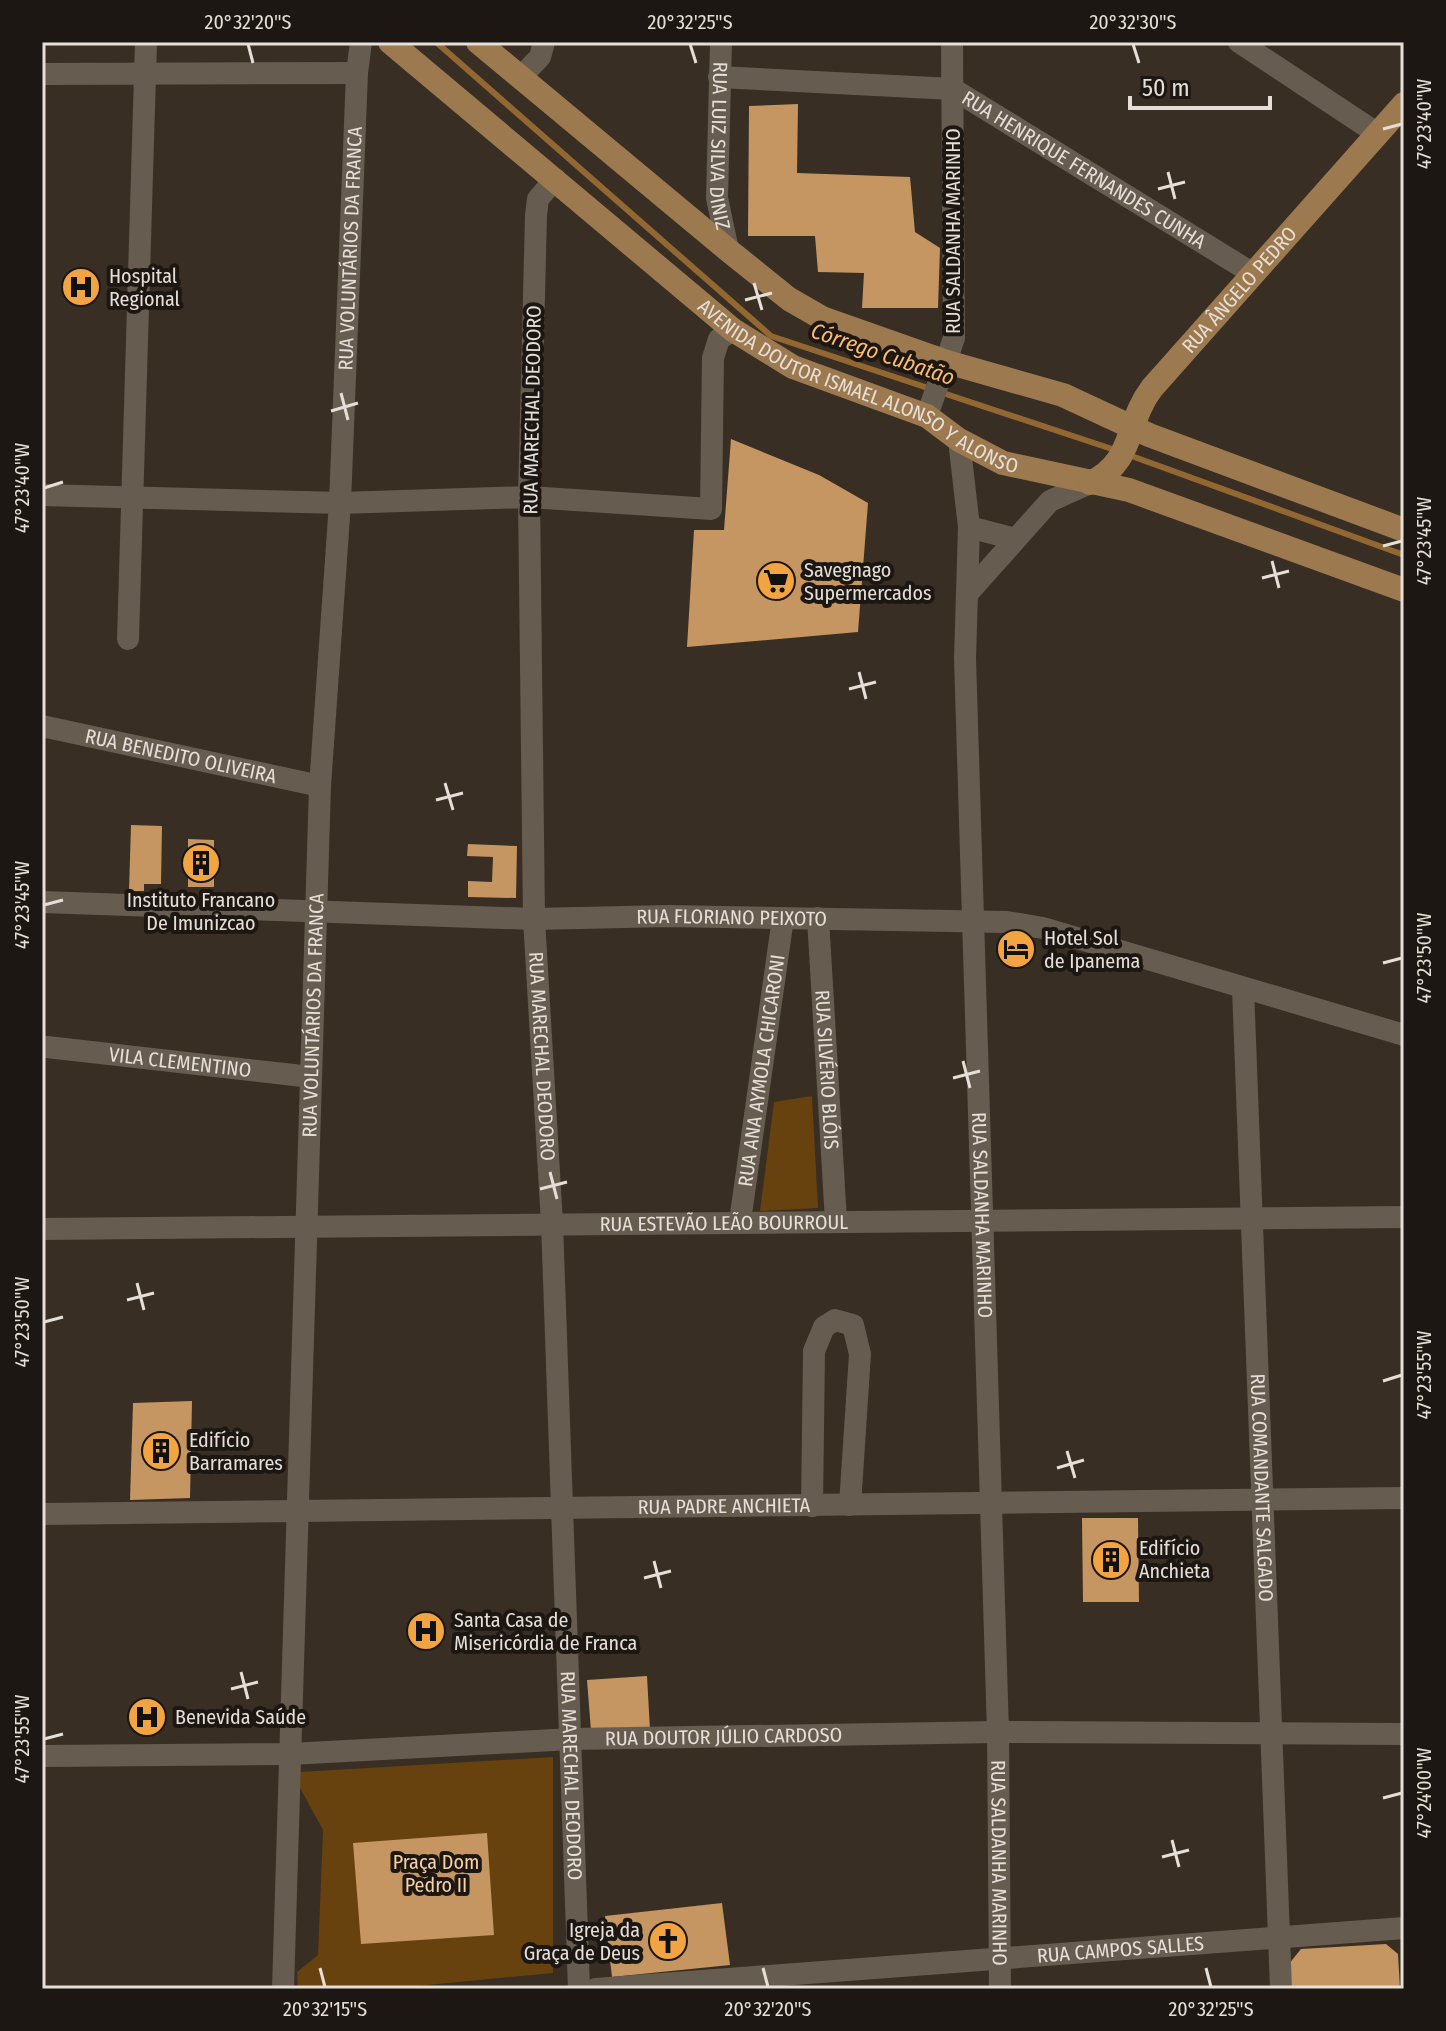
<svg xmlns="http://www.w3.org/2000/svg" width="1446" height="2031" viewBox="0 0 1446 2031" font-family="'Fira Sans Condensed',sans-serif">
<rect width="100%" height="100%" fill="#382e23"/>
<path fill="#67410e" d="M 812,1096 L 818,1208 L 760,1211 L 774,1102 Z
M 553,1757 L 553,1973 L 386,1989 L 298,1989 L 297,1972 L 318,1955 L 323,1830 L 299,1786 L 300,1772 Z"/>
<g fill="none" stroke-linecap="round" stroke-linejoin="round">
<path stroke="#936732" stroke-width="6" d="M 436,42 L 771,336 L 1115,450
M 1126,454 L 1404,555"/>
</g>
<path fill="#c59661" d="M 798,104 L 797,173 L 910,177 L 915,232 L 940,248 L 938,308 L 862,308 L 864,273 L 818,272 L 815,236 L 748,236 L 749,106 Z
M 731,439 L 819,475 L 868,503 L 858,632 L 687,647 L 694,530 L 724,530 Z
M 131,825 L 162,826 L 161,884 L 144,884 L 144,891 L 129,891 Z
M 188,839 L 214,840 L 214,887 L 188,887 Z
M 468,844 L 517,846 L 516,898 L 468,897 L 468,881 L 492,882 L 493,857 L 467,856 Z
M 192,1401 L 190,1498 L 130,1500 L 133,1403 Z
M 1082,1518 L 1138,1518 L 1139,1602 L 1083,1602 Z
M 647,1676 L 650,1730 L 591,1731 L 587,1680 Z
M 487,1833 L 494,1935 L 361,1944 L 353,1843 Z
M 722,1903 L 730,1965 L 612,1977 L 605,1916 Z
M 1386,1944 L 1398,1954 L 1400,1989 L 1289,1989 L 1288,1965 L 1301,1949 Z"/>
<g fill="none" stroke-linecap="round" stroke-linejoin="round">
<g stroke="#675c50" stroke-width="22">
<path id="s1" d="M 721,42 L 717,198 L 728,250"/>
<path d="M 1239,42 L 1378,134"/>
<path d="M 42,74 L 357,73"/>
<path id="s2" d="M 719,77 L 953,89 L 1252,273"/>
<path d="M 520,78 L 540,57 L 544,42"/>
<path id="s3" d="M 555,179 L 538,199 L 536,215 L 529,497 L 534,919 L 552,1223 L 579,1989"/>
<path d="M 927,416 L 954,338 L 952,42"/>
<path id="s4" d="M 959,440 L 969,527 L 965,658 L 998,1732 L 1000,1989"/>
<path d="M 42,495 L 340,503 L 529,497 L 711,509 L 713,358 L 719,339 L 733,330"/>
<path d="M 969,527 L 1015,539"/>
<path d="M 968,593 L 1050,501 L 1090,483"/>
<path d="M 128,639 L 146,42"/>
<path id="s5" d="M 42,726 L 320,786"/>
<path id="s6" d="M 42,902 L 534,919 L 669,916 L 1007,922 L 1043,928 L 1404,1035"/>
<path id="s7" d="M 818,918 L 836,1221"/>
<path id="s8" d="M 1243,988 L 1281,1989"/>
<path id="s9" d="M 47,1047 L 311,1077"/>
<path id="s10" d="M 740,1221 L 783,918"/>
<path id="s11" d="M 42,1229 L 1404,1217"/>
<path d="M 812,1506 L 814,1351 L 824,1327 L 835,1320 L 853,1325 L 860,1354 L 850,1505"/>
<path id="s12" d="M 42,1514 L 1404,1498"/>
<path id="s13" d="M 42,1756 L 290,1754 L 572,1739 L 998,1732 L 1404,1734"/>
<path id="s14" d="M 283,1989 L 320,786 L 340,503 L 357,73 L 361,42"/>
<path id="s15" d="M 596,1989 L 1404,1928"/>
</g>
<g stroke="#9c794f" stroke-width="24">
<path id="s16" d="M 390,42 L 733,330 L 793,367 L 927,416 L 959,440 L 1003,463 L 1129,490 L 1404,590"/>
<path d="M 478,42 L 728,250 L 789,299 L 822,318 L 947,362 L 1063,395 L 1149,435 L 1404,530"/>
<path id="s17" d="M 1090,483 C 1135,462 1125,423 1152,388 L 1404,104"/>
</g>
</g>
<path fill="none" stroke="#e5dfd8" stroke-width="3" d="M 248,44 L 253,63M 690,44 L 696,63M 1133,44 L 1139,63M 1383,129 L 1402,124M 1168,172 L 1175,199M 1158,189 L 1185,182M 754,283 L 762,310M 745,300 L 772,293M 341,393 L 348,420M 331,411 L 358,403M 44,488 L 63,482M 1383,546 L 1402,541M 1272,561 L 1279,588M 1262,578 L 1289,571M 859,672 L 866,699M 849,689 L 876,682M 445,783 L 453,810M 436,800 L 463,793M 44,905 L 63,900M 1383,963 L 1402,958M 963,1061 L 970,1088M 953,1078 L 980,1071M 550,1172 L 557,1199M 540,1189 L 567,1182M 137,1283 L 144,1310M 127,1300 L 154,1293M 44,1322 L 63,1317M 1383,1381 L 1402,1375M 1067,1451 L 1075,1478M 1057,1468 L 1084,1460M 654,1561 L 661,1588M 644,1578 L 671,1571M 241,1672 L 248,1699M 231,1689 L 258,1682M 44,1739 L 63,1734M 1383,1798 L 1402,1793M 1172,1840 L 1179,1867M 1162,1857 L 1189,1850M 320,1968 L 325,1987M 763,1968 L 768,1987M 1206,1968 L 1211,1987"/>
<defs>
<g id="hospital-disc" transform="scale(2)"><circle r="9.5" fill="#f3a442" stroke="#1c1712"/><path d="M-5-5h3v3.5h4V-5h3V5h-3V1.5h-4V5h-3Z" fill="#111"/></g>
<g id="supermarket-disc" transform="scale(2)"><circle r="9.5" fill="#f3a442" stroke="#1c1712"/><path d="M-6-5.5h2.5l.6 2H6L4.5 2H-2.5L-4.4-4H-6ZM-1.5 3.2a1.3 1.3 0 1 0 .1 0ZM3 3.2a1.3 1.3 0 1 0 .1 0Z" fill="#111"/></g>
<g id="building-disc" transform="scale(2)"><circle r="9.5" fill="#f3a442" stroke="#1c1712"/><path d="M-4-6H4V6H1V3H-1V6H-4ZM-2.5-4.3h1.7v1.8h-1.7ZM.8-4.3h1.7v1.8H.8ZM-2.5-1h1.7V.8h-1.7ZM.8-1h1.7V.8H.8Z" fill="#111"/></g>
<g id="hotel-disc" transform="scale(2)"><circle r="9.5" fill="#f3a442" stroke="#1c1712"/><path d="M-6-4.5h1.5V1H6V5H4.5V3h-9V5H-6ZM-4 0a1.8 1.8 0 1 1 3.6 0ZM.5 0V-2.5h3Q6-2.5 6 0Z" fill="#111"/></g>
<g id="church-disc" transform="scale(2)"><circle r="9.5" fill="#f3a442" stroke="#1c1712"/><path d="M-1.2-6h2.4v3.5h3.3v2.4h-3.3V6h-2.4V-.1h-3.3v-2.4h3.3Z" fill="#111"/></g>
</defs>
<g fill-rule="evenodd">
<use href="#hospital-disc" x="81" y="287"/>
<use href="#supermarket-disc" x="776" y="581"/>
<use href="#building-disc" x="201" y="863"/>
<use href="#hotel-disc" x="1016" y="949"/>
<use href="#building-disc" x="161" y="1451"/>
<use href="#building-disc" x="1111" y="1560"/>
<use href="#hospital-disc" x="426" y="1631"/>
<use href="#hospital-disc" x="147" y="1717"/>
<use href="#church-disc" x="668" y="1941"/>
</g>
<g text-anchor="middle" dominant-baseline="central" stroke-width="8" stroke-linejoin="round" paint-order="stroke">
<g font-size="20" fill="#e5dfd8" stroke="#1c1712">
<text stroke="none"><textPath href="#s1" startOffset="104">RUA LUIZ SILVA DINIZ</textPath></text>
<text stroke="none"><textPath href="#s2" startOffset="388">RUA HENRIQUE FERNANDES CUNHA</textPath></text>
<text transform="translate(953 231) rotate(-90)">RUA SALDANHA MARINHO</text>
<text stroke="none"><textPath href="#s14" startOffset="1742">RUA VOLUNTÁRIOS DA FRANCA</textPath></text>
<text stroke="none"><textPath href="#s17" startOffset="248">RUA ÂNGELO PEDRO</textPath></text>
<text stroke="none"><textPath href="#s16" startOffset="586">AVENIDA DOUTOR ISMAEL ALONSO Y ALONSO</textPath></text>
<text transform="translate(532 410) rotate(-89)">RUA MARECHAL DEODORO</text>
<text stroke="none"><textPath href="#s5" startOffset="142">RUA BENEDITO OLIVEIRA</textPath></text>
<text stroke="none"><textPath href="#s6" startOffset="690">RUA FLORIANO PEIXOTO</textPath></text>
<text stroke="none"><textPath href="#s14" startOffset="974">RUA VOLUNTÁRIOS DA FRANCA</textPath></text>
<text stroke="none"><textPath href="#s3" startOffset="884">RUA MARECHAL DEODORO</textPath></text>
<text stroke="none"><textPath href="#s9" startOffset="134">VILA CLEMENTINO</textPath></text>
<text stroke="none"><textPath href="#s10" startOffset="152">RUA ANA AYMOLA CHICARONI</textPath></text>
<text stroke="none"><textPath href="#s7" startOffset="152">RUA SILVÉRIO BLÓIS</textPath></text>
<text stroke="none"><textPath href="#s4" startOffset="776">RUA SALDANHA MARINHO</textPath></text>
<text stroke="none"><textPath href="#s11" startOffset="682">RUA ESTEVÃO LEÃO BOURROUL</textPath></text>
<text stroke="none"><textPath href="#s8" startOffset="500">RUA COMANDANTE SALGADO</textPath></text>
<text stroke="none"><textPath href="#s12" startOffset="682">RUA PADRE ANCHIETA</textPath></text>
<text stroke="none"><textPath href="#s13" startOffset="682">RUA DOUTOR JÚLIO CARDOSO</textPath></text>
<text stroke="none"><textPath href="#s3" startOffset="1604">RUA MARECHAL DEODORO</textPath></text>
<text stroke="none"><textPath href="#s4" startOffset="1424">RUA SALDANHA MARINHO</textPath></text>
<text stroke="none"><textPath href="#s15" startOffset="526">RUA CAMPOS SALLES</textPath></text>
</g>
<g font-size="20" fill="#e5dfd8" stroke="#1c1712" text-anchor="start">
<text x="109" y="276">Hospital<tspan x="109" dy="23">Regional</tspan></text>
<text x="804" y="570">Savegnago<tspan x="804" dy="23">Supermercados</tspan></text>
<text x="201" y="900" text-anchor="middle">Instituto Francano<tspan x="201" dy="23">De Imunizcao</tspan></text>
<text x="1044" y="938">Hotel Sol<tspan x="1044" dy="23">de Ipanema</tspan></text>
<text x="189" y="1440">Edifício<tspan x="189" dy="23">Barramares</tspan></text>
<text x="1139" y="1548">Edifício<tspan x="1139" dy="23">Anchieta</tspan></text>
<text x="454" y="1620">Santa Casa de<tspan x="454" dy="23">Misericórdia de Franca</tspan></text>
<text x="175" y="1717">Benevida Saúde</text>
<text x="640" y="1930" text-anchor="end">Igreja da<tspan x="640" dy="23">Graça de Deus</tspan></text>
</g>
<g font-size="20" fill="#f8d0a6" stroke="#1c1712">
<text x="436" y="1862">Praça Dom<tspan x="436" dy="23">Pedro II</tspan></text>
</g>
<g font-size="22" font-style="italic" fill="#febc71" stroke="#1c1712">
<text transform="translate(883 354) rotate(19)">Córrego Cubatão</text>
</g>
</g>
<rect width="1446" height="2031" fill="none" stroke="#1c1712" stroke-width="88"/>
<path d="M1130 96v12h140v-12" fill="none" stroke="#e5dfd8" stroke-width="4"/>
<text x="1142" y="96" font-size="24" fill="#e5dfd8" stroke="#1c1712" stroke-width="6" paint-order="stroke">50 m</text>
<rect x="44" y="44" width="1358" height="1943" fill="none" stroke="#e5dfd8" stroke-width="3"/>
<g font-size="20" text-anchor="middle" fill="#e5dfd8">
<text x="248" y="29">20°32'20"S</text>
<text x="690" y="29">20°32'25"S</text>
<text x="1133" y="29">20°32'30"S</text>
<text transform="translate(1424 124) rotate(-90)" y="7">47°23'40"W</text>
<text transform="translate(22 488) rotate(-90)" y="7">47°23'40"W</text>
<text transform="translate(1424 541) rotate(-90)" y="7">47°23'45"W</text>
<text transform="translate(22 905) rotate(-90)" y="7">47°23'45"W</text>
<text transform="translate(1424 958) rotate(-90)" y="7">47°23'50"W</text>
<text transform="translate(22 1322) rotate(-90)" y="7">47°23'50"W</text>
<text transform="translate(1424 1375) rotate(-90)" y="7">47°23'55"W</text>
<text transform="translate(22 1739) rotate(-90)" y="7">47°23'55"W</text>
<text transform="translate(1424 1793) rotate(-90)" y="7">47°24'00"W</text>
<text x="325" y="2016">20°32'15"S</text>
<text x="768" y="2016">20°32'20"S</text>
<text x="1211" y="2016">20°32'25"S</text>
</g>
</svg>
